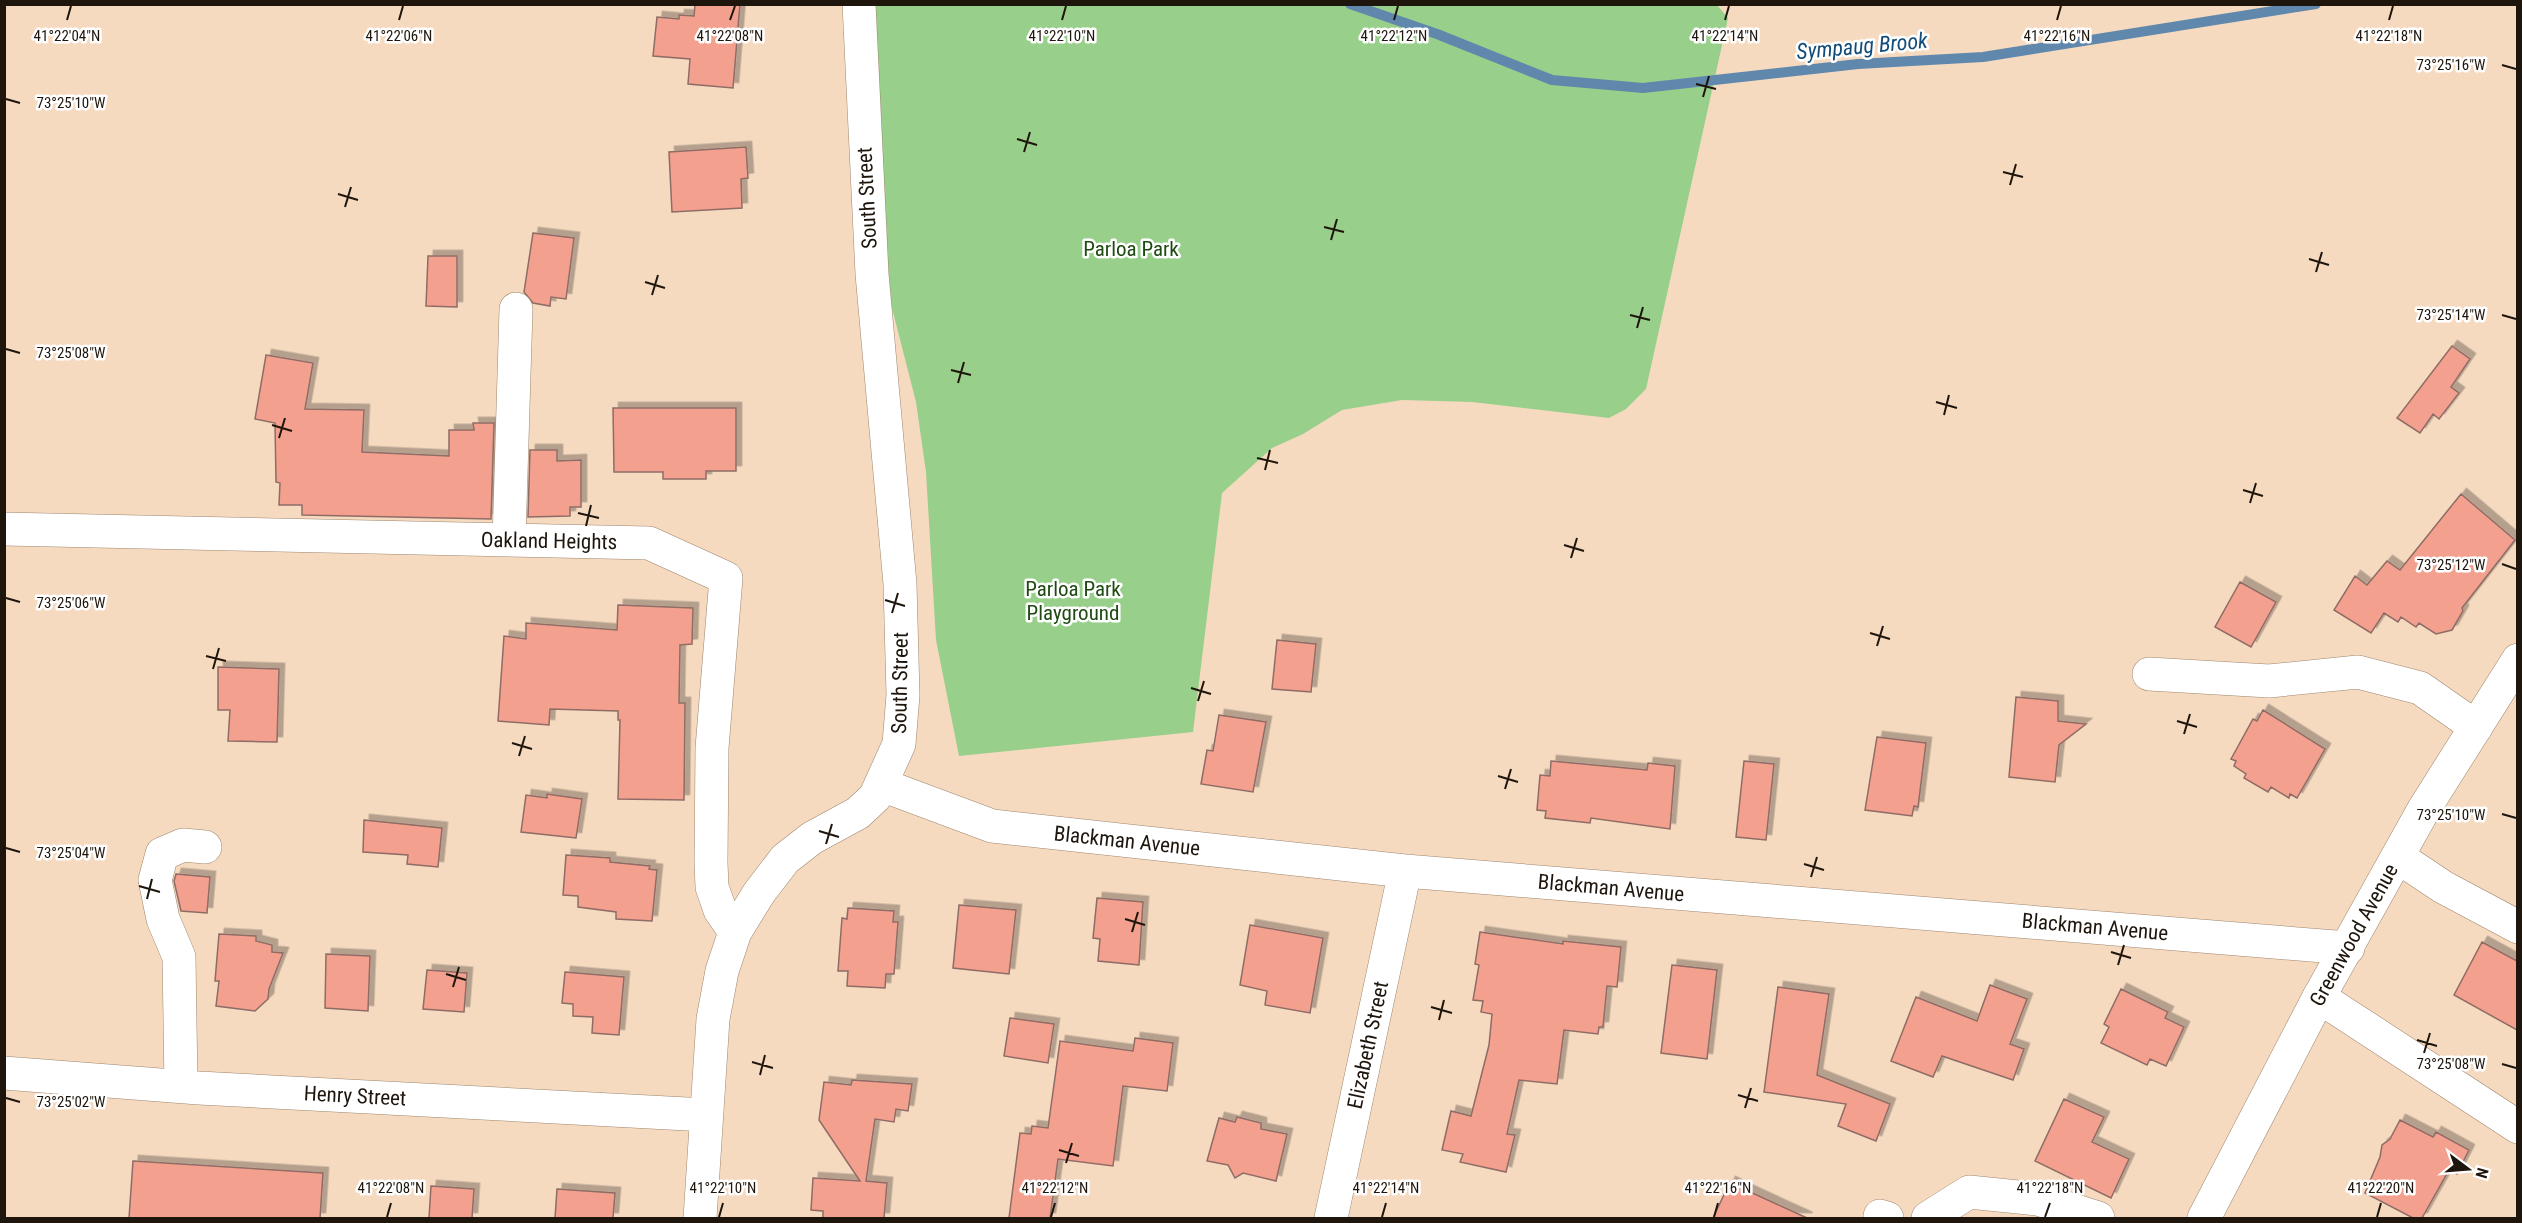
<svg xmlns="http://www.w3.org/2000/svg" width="2522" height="1223" viewBox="0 0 2522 1223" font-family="'Roboto Condensed',sans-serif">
<defs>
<filter id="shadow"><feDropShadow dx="5.5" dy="-5.5" stdDeviation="0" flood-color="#0004"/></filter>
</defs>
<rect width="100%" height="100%" fill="#f5dac0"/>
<path fill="#98cf8a" d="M 876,5 L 1717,5 L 1728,18 L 1646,389 L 1626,409 L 1609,418 L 1472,402 L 1402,400 L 1342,410 L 1303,434 L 1272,448 L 1222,493 L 1193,732 L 959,756 L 936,640 L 926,472 L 916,402 L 892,308 L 883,227 L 877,133 Z"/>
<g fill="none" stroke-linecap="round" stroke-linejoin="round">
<path stroke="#5f88ac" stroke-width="10" d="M 1350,4 L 1437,34 L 1552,80 L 1643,88 L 1858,64 L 1983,57 L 2316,4"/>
</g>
<path fill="#f4a08f" stroke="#8f6c65" stroke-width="1.5" filter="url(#shadow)" d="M 695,4 L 740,4 L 733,88 L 688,84 L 690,59 L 653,56 L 657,17 L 679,19 L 679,15 L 694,16 Z
M 746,147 L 748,178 L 741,179 L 742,208 L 672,212 L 669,152 Z
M 533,233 L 574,238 L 566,299 L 551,297 L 550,306 L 533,303 L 524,292 Z
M 428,256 L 457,256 L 457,307 L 426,306 Z
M 2452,346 L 2470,359 L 2451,387 L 2459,393 L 2439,419 L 2433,414 L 2420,433 L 2397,418 Z
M 266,355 L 313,363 L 305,409 L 364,410 L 362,452 L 449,456 L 449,430 L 474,430 L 473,423 L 494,423 L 491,519 L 302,515 L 302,505 L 279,505 L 280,483 L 276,482 L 275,423 L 255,419 Z
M 613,408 L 736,408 L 736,471 L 706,471 L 706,479 L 663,479 L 663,472 L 614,472 Z
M 530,450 L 557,450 L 557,461 L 581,460 L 581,507 L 570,507 L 570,516 L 528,517 Z
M 2461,494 L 2515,540 L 2462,608 L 2463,611 L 2452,630 L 2436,634 L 2419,623 L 2416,627 L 2401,617 L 2398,622 L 2384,613 L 2371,633 L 2334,610 L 2355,576 L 2367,585 L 2387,561 L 2400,570 Z
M 2240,582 L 2276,602 L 2251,647 L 2215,627 Z
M 618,605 L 693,608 L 692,644 L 680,645 L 679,703 L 685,703 L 684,800 L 618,799 L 620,720 L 618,720 L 618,711 L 550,709 L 549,725 L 498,721 L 504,636 L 526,639 L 526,623 L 617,630 Z
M 1277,640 L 1316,644 L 1311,692 L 1272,689 Z
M 218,667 L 279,669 L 277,742 L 228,741 L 230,710 L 218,710 Z
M 2016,697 L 2058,701 L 2058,721 L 2086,724 L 2059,745 L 2055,782 L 2009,777 Z
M 2263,710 L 2325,749 L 2297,798 L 2290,794 L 2289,798 L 2271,787 L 2268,792 L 2244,778 L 2246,774 L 2234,766 L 2236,761 L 2231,759 L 2253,719 L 2257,721 Z
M 1219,715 L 1266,722 L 1253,792 L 1201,784 L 1207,750 L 1213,751 Z
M 1877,737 L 1926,743 L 1918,807 L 1914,806 L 1912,816 L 1865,810 Z
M 1551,761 L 1647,770 L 1648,763 L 1675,766 L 1670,829 L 1591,818 L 1590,823 L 1545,818 L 1546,811 L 1537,810 L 1540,775 L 1550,776 Z
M 1744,761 L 1774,764 L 1766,840 L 1736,837 Z
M 547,794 L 582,799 L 576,838 L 521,832 L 526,795 L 547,798 Z
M 364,820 L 442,828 L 438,867 L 407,864 L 408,855 L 363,852 Z
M 566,855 L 610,858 L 610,862 L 650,866 L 649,869 L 657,870 L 652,921 L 616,919 L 616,912 L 578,907 L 578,896 L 563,895 Z
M 176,874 L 210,877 L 207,913 L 181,911 L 174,881 Z
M 1097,898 L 1143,902 L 1139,965 L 1098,961 L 1100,939 L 1093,938 Z
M 959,905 L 1016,910 L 1009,974 L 953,968 Z
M 848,908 L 894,911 L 893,922 L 898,922 L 894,974 L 886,974 L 885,988 L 847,986 L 848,971 L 838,971 L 842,918 L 847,919 Z
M 1250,925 L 1323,938 L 1310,1013 L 1265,1005 L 1267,991 L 1240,985 Z
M 1480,932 L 1563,944 L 1563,941 L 1621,947 L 1617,987 L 1607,986 L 1603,1027 L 1599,1027 L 1598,1034 L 1564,1030 L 1557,1084 L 1519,1080 L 1507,1134 L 1515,1135 L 1506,1172 L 1460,1162 L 1463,1154 L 1442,1150 L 1451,1111 L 1471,1116 L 1489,1045 L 1492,1014 L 1481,1012 L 1483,1001 L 1473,1000 L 1479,965 L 1475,964 Z
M 219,934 L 256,936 L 256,941 L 272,945 L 272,952 L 283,953 L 269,989 L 268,999 L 255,1011 L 216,1006 L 219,981 L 215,981 Z
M 2482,942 L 2517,961 L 2517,1030 L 2454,995 Z
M 326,954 L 370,956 L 368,1011 L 325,1008 Z
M 1672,965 L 1717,970 L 1707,1059 L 1661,1053 Z
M 427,970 L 467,973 L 464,1012 L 423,1009 Z
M 565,972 L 624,977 L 619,1035 L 592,1033 L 593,1017 L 573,1016 L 573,1004 L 562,1003 Z
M 1990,985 L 2027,999 L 2010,1044 L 2024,1049 L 2013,1080 L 1942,1056 L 1933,1077 L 1891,1061 L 1916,997 L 1977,1021 Z
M 1778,987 L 1829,994 L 1817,1075 L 1890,1104 L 1876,1141 L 1838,1126 L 1846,1104 L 1764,1092 Z
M 2121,989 L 2168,1012 L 2165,1018 L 2184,1027 L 2166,1066 L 2150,1059 L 2147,1065 L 2101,1043 L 2109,1027 L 2104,1024 Z
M 1010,1018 L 1054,1024 L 1048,1063 L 1004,1056 Z
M 1135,1038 L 1173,1043 L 1167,1091 L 1123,1086 L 1113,1166 L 1058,1159 L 1050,1218 L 1009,1218 L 1020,1133 L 1031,1134 L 1032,1126 L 1048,1128 L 1060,1041 L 1133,1051 Z
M 852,1080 L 912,1084 L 908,1111 L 896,1109 L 894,1122 L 875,1119 L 866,1181 L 887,1183 L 884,1218 L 823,1218 L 823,1211 L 811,1210 L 813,1178 L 860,1181 L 819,1120 L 824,1082 L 851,1085 Z
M 2064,1099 L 2104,1117 L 2092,1142 L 2129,1159 L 2111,1198 L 2035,1161 Z
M 1237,1117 L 1261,1123 L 1261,1129 L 1287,1134 L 1276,1181 L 1243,1173 L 1235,1178 L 1228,1165 L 1207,1161 L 1219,1118 L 1235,1122 Z
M 2400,1120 L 2433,1137 L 2436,1132 L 2469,1150 L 2457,1174 L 2449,1170 L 2422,1218 L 2413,1218 L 2365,1193 L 2380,1157 L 2382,1145 L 2390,1139 Z
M 133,1161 L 323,1173 L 320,1218 L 129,1218 Z
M 1730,1182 L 1746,1190 L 1807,1218 L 1713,1218 Z
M 431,1186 L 474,1189 L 472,1218 L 429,1218 Z
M 557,1189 L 615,1193 L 613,1218 L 555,1218 Z"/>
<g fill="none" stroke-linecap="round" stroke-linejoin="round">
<g stroke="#9e866e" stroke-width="34">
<path id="minor" d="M 4,529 L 649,543 L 726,578 L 712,748 L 711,863 L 712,887 L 720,910 L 735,932
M 509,540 L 516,309
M 2149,674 L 2269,681 L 2358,672 L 2420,688 L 2476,727
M 882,785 L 992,826 L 1405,871 L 2348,948
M 2398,857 L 2443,887 L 2518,927
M 2319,997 L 2518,1127
M 4,1073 L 199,1088 L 706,1115
M 181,1086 L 179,957 L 163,919 L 155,880 L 162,854 L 183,845 L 205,847
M 1880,1216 L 1887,1218
M 700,1218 L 713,1019 L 722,971 L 735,932 L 759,893 L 785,859 L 812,838 L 858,813 L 875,797 L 899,744 L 903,695 L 900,584 L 872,274 L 859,4
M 1331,1218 L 1405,871
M 1928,1218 L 1969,1192 L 2038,1199 L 2098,1218"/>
</g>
<g stroke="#9e866e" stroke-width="34">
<path id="major" d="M 2204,1218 L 2319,997 L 2424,809 L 2518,660"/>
</g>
<use href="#minor" stroke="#fff" stroke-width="33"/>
<use href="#major" stroke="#fff" stroke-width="33"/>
</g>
<path fill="none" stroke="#1e150c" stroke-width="2" d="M 67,20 L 71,6M 399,20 L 403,6M 730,20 L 735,6M 1062,20 L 1066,6M 1394,20 L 1398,6M 1725,20 L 1729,6M 2057,20 L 2061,6M 2389,20 L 2393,6M 2502,65 L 2516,69M 1696,84 L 1716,89M 1703,97 L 1709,76M 6,99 L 20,103M 1017,139 L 1037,145M 1024,152 L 1030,132M 2003,172 L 2023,177M 2010,185 L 2016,164M 338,194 L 358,200M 345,207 L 351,187M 1324,227 L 1344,232M 1331,240 L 1337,219M 2309,259 L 2329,265M 2316,272 L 2322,252M 645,282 L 665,288M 652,295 L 658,275M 1630,315 L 1650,320M 2502,315 L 2516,319M 1637,328 L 1643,307M 6,349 L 20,353M 951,370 L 971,375M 958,383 L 964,362M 1936,402 L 1957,408M 1944,415 L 1949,395M 272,425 L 292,431M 279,438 L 285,418M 1257,458 L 1278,463M 1265,470 L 1270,450M 2243,490 L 2263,496M 2250,503 L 2256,483M 578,513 L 599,518M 586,526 L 591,505M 1564,545 L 1584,551M 1571,558 L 1577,538M 2502,564 L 2516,569M 6,598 L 20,602M 885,600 L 905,606M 892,613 L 898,593M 1870,633 L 1890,639M 1877,646 L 1883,626M 206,656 L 226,661M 213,669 L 219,648M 1191,688 L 1211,694M 1198,701 L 1204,681M 2177,721 L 2197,727M 2184,734 L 2190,714M 512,743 L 532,749M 519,756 L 525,736M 1498,776 L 1518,782M 1505,789 L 1511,769M 2502,814 L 2516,818M 819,831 L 839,837M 826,844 L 832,824M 6,848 L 20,852M 1804,864 L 1824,870M 1811,877 L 1817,857M 139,886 L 160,892M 147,899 L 152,879M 1125,919 L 1145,925M 1132,932 L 1138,912M 2111,952 L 2131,958M 2118,965 L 2124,945M 446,974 L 466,980M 453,987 L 459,967M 1431,1007 L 1452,1013M 1439,1020 L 1444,1000M 2417,1040 L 2437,1046M 2424,1053 L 2430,1033M 752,1062 L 773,1068M 2502,1064 L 2516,1068M 760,1075 L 765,1055M 1738,1095 L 1758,1101M 6,1098 L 20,1102M 1745,1108 L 1751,1088M 1059,1150 L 1079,1156M 1066,1163 L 1072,1143M 387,1217 L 391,1203M 719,1217 L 723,1203M 1051,1217 L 1055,1203M 1382,1217 L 1386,1203M 1714,1217 L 1718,1203M 2045,1217 L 2050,1203M 2377,1217 L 2381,1203"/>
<g text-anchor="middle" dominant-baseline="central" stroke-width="5" stroke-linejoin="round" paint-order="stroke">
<g font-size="21" fill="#1e150c" stroke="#fff">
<text transform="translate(867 198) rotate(-93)">South Street</text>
<text transform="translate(549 541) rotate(1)">Oakland Heights</text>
<text transform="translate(900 683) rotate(-89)">South Street</text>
<text transform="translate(1127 841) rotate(6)">Blackman Avenue</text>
<text transform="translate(1611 888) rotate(5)">Blackman Avenue</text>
<text transform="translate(2095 927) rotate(5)">Blackman Avenue</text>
<text transform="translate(2354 935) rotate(-61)">Greenwood Avenue</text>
<text transform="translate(1368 1045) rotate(-78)">Elizabeth Street</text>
<text transform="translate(355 1096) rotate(3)">Henry Street</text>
</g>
<g font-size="21" fill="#1f4a13" stroke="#fff">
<text x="1131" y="249">Parloa Park</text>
<text x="1073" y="589">Parloa Park<tspan x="1073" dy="24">Playground</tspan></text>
</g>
<g font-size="22" font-style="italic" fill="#114b79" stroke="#fff">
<text transform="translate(1862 46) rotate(-5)">Sympaug Brook</text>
</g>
</g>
<g font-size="15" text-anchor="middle" fill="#1e150c" stroke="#fff" stroke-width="5" stroke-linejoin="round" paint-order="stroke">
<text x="67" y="41">41°22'04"N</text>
<text x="399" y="41">41°22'06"N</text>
<text x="730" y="41">41°22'08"N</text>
<text x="1062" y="41">41°22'10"N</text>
<text x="1394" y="41">41°22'12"N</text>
<text x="1725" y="41">41°22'14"N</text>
<text x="2057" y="41">41°22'16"N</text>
<text x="2389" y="41">41°22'18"N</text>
<text x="2451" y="70">73°25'16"W</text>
<text x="71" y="108">73°25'10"W</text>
<text x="2451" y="320">73°25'14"W</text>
<text x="71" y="358">73°25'08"W</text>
<text x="2451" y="570">73°25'12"W</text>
<text x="71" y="608">73°25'06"W</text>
<text x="2451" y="820">73°25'10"W</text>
<text x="71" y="858">73°25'04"W</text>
<text x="2451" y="1069">73°25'08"W</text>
<text x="71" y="1107">73°25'02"W</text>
<text x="391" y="1193">41°22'08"N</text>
<text x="723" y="1193">41°22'10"N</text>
<text x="1055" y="1193">41°22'12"N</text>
<text x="1386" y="1193">41°22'14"N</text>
<text x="1718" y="1193">41°22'16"N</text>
<text x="2050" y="1193">41°22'18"N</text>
<text x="2381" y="1193">41°22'20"N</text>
</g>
<rect width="2522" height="1223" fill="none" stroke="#1e150c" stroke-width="12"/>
<g transform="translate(2468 1169) rotate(106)" stroke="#ffffff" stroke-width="4.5" paint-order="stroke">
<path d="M0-4.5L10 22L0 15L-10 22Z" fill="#1e150c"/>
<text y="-9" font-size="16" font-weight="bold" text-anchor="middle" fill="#1e150c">N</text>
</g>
</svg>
